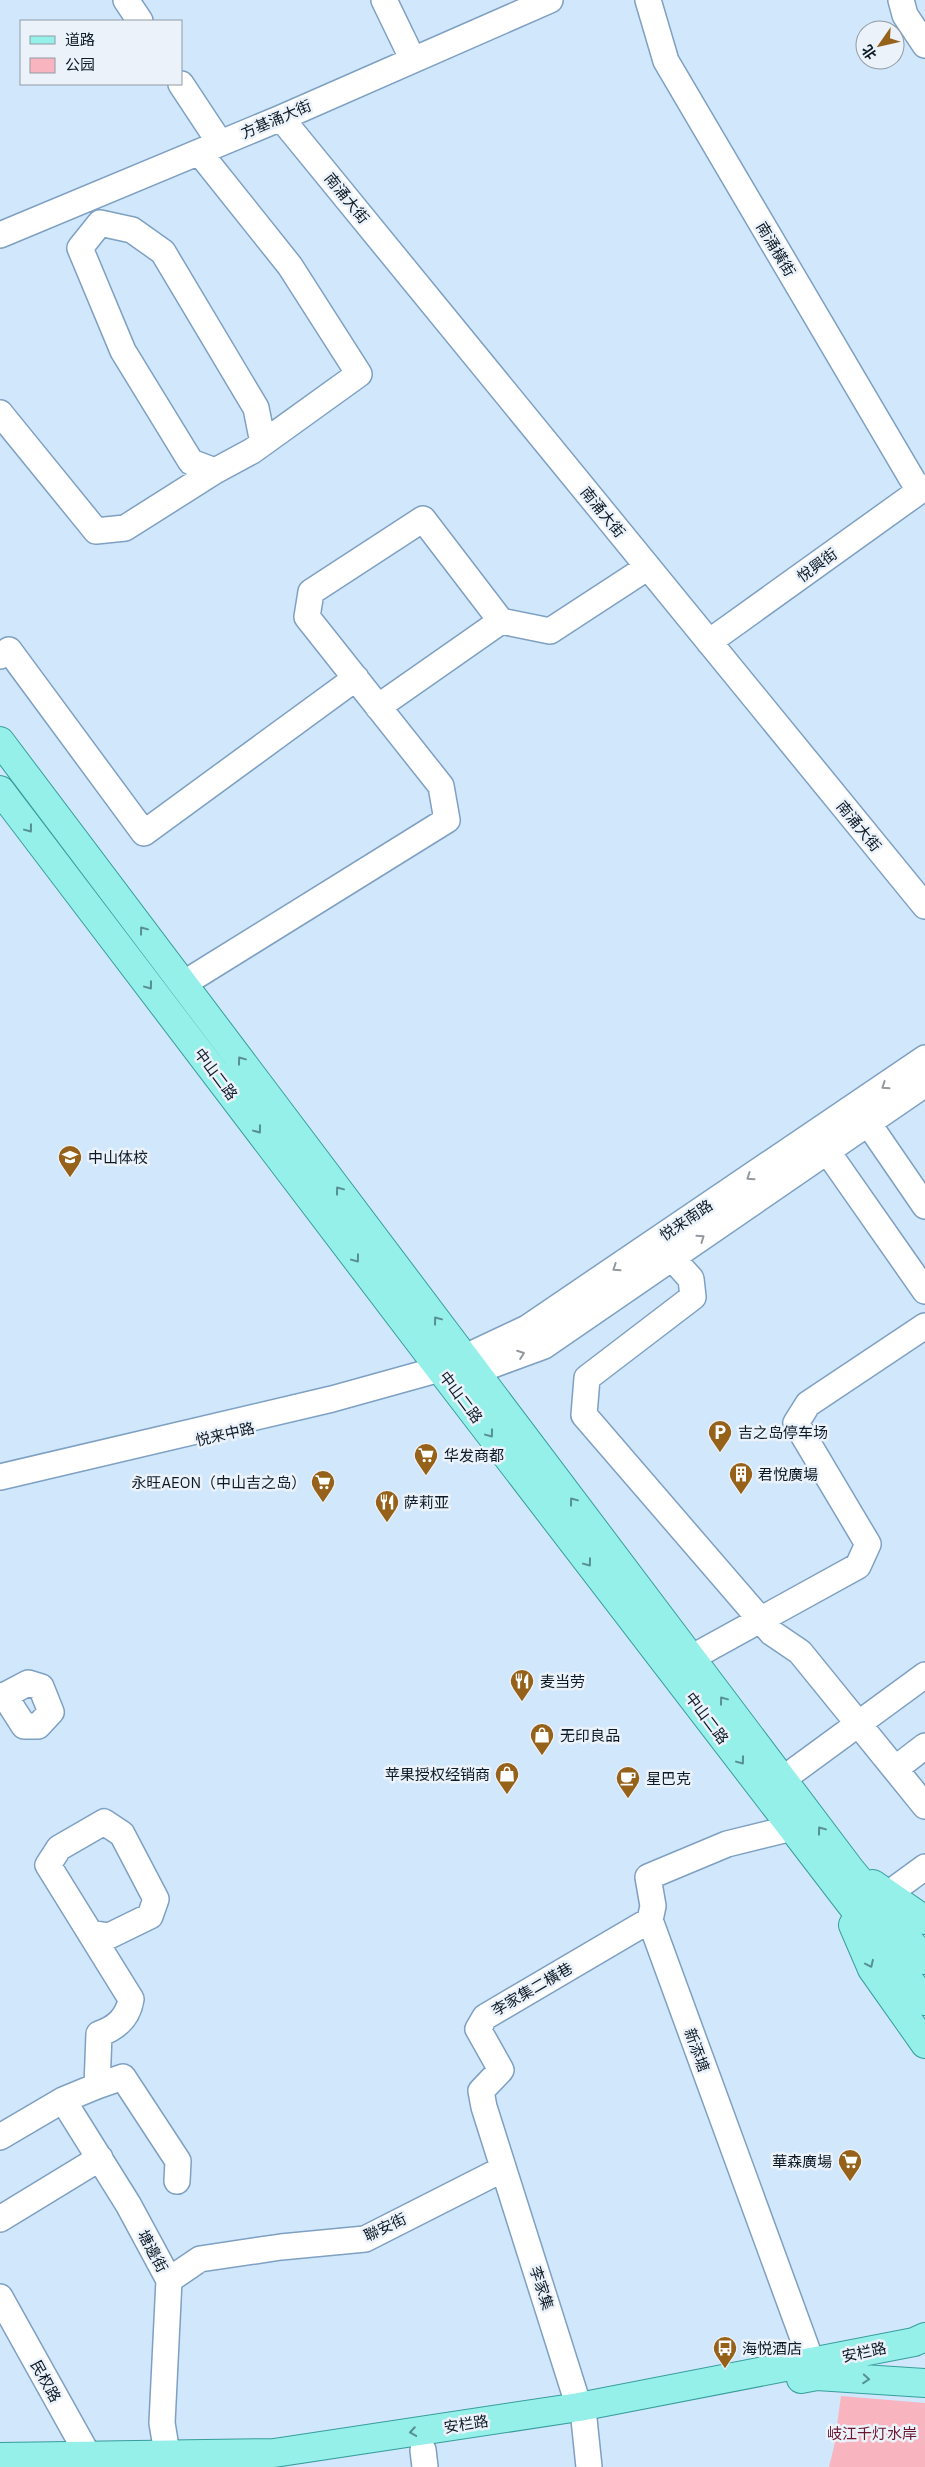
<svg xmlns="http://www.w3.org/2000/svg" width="925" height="2467" viewBox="0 0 925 2467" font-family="'IBM Plex Sans','Noto Sans SC',sans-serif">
<rect width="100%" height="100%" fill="#d1e7fc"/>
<path fill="#f8b5bf" d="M 841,2396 L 925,2403 L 925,2467 L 829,2467 L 834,2447 Z"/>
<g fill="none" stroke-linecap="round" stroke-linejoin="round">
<g stroke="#7ea0c2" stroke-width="28">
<path id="minor" d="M 126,0 L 140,21
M 384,0 L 413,60
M 648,0 L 666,61 L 919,491
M 901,0 L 905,15 L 925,45
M 181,84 L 220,143
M 281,118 L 925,906
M 0,235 L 281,118 L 550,0
M 0,413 L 96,531 L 125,528 L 215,471 L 252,451 L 359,374 L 290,266 L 199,152
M 215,471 L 191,462 L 123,351 L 80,248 L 100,223 L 132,230 L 163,252 L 256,408 L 263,443
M 709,642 L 925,487
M 0,656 L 9,650 L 144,833 L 356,678
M 378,707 L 501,621 L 550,631 L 648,567
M 183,984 L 447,820 L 441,786 L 307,617 L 311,592 L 423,519 L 501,621
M 868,1123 L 925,1206
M 827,1151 L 925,1291
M 672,1258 L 691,1279 L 693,1297 L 587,1378 L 584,1415 L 772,1633 L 800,1652 L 925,1806
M 460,1377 L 544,1346 L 925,1084
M 0,1477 L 332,1399 L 440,1369 L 527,1328 L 925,1058
M 691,1658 L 858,1566 L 868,1544 L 796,1423 L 808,1404 L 925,1326
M 0,1698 L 28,1683 L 41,1687 L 51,1712 L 38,1726 L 24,1726 L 4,1695
M 895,1769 L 925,1746
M 783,1779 L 925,1675
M 792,1828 L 727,1844 L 648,1877 L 653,1906 L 650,1920 L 812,2363
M 888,1894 L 925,1867
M 97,2086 L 123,2077 L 178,2161 L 177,2181
M 63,2100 L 128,2204 L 169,2280 L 162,2423 L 167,2453
M 0,2137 L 63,2100 L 97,2086 L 99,2034 C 116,2028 128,2018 131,1999 L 48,1865 L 59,1848 L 104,1822 L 122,1834 L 156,1899 L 150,1916 L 109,1936 L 90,1933
M 0,2219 L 100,2158
M 169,2280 L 200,2259 L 281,2247 L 365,2239 L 503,2169
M 0,2297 L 93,2464
M 579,2407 L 484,2107 L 481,2091 L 501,2070 L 478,2029 L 485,2017 L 650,1920
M 584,2419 L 589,2467
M 423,2450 L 425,2467"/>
</g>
<g stroke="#379e9c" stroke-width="30">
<path id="major" d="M 0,741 L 850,1869 L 925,1960
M 0,790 L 440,1369 L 925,2001
M 873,1884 L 925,1920
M 853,1925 L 872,1969 L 925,2044
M 801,2379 L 817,2376 L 925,2383
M 0,2457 L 274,2453 L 579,2407 L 914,2342 L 925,2337"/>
</g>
<use href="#minor" stroke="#fff" stroke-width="25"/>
<use href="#major" stroke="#95f0ea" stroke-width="28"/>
</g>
<defs><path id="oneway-chevron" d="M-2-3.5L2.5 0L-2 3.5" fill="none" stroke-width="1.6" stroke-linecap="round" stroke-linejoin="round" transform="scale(1.25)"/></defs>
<g stroke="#578f92">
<use href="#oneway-chevron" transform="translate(29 829) rotate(53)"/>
<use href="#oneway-chevron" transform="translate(143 930) rotate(-127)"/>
<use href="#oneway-chevron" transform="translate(149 986) rotate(53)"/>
<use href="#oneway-chevron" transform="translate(241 1060) rotate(-127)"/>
<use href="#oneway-chevron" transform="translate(258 1130) rotate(53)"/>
<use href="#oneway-chevron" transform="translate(339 1190) rotate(-127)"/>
<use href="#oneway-chevron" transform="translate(356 1259) rotate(53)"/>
<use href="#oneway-chevron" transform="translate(437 1320) rotate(-127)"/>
<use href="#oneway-chevron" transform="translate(490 1434) rotate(53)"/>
<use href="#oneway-chevron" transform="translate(573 1501) rotate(-127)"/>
<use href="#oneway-chevron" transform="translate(588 1563) rotate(53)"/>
<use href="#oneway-chevron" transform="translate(723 1700) rotate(-127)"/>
<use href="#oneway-chevron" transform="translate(741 1761) rotate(53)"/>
<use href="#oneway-chevron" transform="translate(821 1830) rotate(-127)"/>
<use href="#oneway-chevron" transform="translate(870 1964) rotate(65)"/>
<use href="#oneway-chevron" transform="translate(866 2379) rotate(4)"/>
<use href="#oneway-chevron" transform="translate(413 2432) rotate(171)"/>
</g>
<g stroke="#92989d">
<use href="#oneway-chevron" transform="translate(885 1086) rotate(146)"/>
<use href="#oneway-chevron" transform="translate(750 1177) rotate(146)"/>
<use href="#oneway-chevron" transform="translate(701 1238) rotate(-35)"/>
<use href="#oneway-chevron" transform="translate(616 1268) rotate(146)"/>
<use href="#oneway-chevron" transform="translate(521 1354) rotate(-20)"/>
</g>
<defs>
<g id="school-pin" transform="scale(1.25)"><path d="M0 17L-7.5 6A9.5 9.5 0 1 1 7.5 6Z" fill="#966118" stroke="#ebf2f9"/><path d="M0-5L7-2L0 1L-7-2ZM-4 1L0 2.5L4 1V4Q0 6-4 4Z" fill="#fff"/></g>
<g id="parking-pin" transform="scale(1.25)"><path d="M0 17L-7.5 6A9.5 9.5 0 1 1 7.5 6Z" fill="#966118" stroke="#ebf2f9"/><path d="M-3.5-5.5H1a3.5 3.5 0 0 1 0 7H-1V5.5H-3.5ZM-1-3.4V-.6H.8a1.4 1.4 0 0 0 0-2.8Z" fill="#fff"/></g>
<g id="supermarket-pin" transform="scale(1.25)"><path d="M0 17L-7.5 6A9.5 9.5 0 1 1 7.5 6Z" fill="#966118" stroke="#ebf2f9"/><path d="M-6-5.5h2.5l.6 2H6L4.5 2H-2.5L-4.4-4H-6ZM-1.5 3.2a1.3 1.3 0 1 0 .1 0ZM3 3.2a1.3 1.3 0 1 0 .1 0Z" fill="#fff"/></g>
<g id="building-pin" transform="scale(1.25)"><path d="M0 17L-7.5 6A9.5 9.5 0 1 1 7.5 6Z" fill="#966118" stroke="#ebf2f9"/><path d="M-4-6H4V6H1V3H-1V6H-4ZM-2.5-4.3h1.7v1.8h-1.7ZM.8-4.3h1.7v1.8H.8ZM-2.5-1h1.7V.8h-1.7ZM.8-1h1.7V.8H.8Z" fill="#fff"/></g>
<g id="restaurant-pin" transform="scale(1.25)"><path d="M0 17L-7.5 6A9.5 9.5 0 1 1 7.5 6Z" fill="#966118" stroke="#ebf2f9"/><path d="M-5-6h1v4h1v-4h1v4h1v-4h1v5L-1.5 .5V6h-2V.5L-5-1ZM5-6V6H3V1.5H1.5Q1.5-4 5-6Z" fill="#fff"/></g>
<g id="shop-pin" transform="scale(1.25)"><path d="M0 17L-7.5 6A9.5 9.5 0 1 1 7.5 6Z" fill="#966118" stroke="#ebf2f9"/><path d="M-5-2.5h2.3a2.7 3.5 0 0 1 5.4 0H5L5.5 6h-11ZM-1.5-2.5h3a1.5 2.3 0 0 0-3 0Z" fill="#fff"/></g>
<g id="cafe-pin" transform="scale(1.25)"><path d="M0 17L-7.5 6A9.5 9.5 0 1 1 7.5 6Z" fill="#966118" stroke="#ebf2f9"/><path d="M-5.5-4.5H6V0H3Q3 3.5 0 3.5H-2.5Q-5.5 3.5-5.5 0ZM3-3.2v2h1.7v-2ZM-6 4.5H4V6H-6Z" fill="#fff"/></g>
<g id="bus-pin" transform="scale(1.25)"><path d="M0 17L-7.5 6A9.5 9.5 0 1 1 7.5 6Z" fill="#966118" stroke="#ebf2f9"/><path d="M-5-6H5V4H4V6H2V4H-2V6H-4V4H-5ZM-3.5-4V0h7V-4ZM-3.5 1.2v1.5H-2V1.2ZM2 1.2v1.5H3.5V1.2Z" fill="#fff"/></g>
</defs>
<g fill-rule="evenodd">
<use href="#school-pin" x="70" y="1157"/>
<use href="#parking-pin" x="720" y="1432"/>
<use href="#supermarket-pin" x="426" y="1455"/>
<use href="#building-pin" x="741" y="1474"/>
<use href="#supermarket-pin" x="323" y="1482"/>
<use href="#restaurant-pin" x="387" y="1502"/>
<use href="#restaurant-pin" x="522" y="1681"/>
<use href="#shop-pin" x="542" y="1735"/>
<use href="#shop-pin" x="507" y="1774"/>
<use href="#cafe-pin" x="628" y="1778"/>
<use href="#supermarket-pin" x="850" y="2161"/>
<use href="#bus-pin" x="725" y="2348"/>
</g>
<g text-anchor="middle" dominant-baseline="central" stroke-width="5" stroke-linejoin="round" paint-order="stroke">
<g font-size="15" fill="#0c1926" stroke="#ebf2f9">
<text transform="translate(276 119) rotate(-23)">方基涌大街</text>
<text transform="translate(347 198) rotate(51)">南涌大街</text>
<text transform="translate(776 249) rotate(59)">南涌橫街</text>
<text transform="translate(603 512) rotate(51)">南涌大街</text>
<text transform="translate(817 565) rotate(-36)">悅興街</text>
<text transform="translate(859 826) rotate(51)">南涌大街</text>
<text transform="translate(216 1074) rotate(53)">中山二路</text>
<text transform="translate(686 1220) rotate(-34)">悦来南路</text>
<text transform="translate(461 1397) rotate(53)">中山二路</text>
<text transform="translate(225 1434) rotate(-13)">悦来中路</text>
<text transform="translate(707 1718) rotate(53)">中山二路</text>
<text transform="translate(532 1989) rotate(-30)">李家集二橫巷</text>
<text transform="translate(697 2050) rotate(70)">新添塘</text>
<text transform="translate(385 2227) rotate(-25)">聯安街</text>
<text transform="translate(153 2251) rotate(62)">塘邊街</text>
<text transform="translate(542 2288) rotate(72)">李家集</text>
<text transform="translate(864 2352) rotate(-12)">安栏路</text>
<text transform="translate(46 2381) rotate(61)">民权路</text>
<text transform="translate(466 2424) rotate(-9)">安栏路</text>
</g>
<g font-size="15" fill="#0c1926" stroke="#ebf2f9" text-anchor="start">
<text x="88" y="1157">中山体校</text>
<text x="738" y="1432">吉之岛停车场</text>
<text x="444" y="1455">华发商都</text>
<text x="758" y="1474">君悅廣場</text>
<text x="306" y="1482" text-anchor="end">永旺AEON（中山吉之岛）</text>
<text x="404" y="1502">萨莉亚</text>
<text x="540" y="1681">麦当劳</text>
<text x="560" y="1735">无印良品</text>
<text x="490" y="1774" text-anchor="end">苹果授权经销商</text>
<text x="646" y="1778">星巴克</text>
<text x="832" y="2161" text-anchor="end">華森廣場</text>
<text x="742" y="2348">海悦酒店</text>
</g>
<g font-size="15" fill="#6c162f" stroke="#ebf2f9">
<text x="872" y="2433">岐江千灯水岸</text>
</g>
</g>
<rect x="20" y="20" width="162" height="65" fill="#ebf2f9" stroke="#929ba5"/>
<rect x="30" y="36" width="25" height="8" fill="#95f0ea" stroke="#929ba5"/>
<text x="65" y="45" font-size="15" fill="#0c1926">道路</text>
<rect x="30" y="58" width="25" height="15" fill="#f8b5bf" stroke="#929ba5"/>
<text x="65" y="70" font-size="15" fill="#0c1926">公园</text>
<g transform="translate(880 45) rotate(236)"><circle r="24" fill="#ebf2f9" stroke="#929ba5"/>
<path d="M0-4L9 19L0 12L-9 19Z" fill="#966118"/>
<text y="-8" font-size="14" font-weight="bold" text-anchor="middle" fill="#0c1926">北</text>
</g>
</svg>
